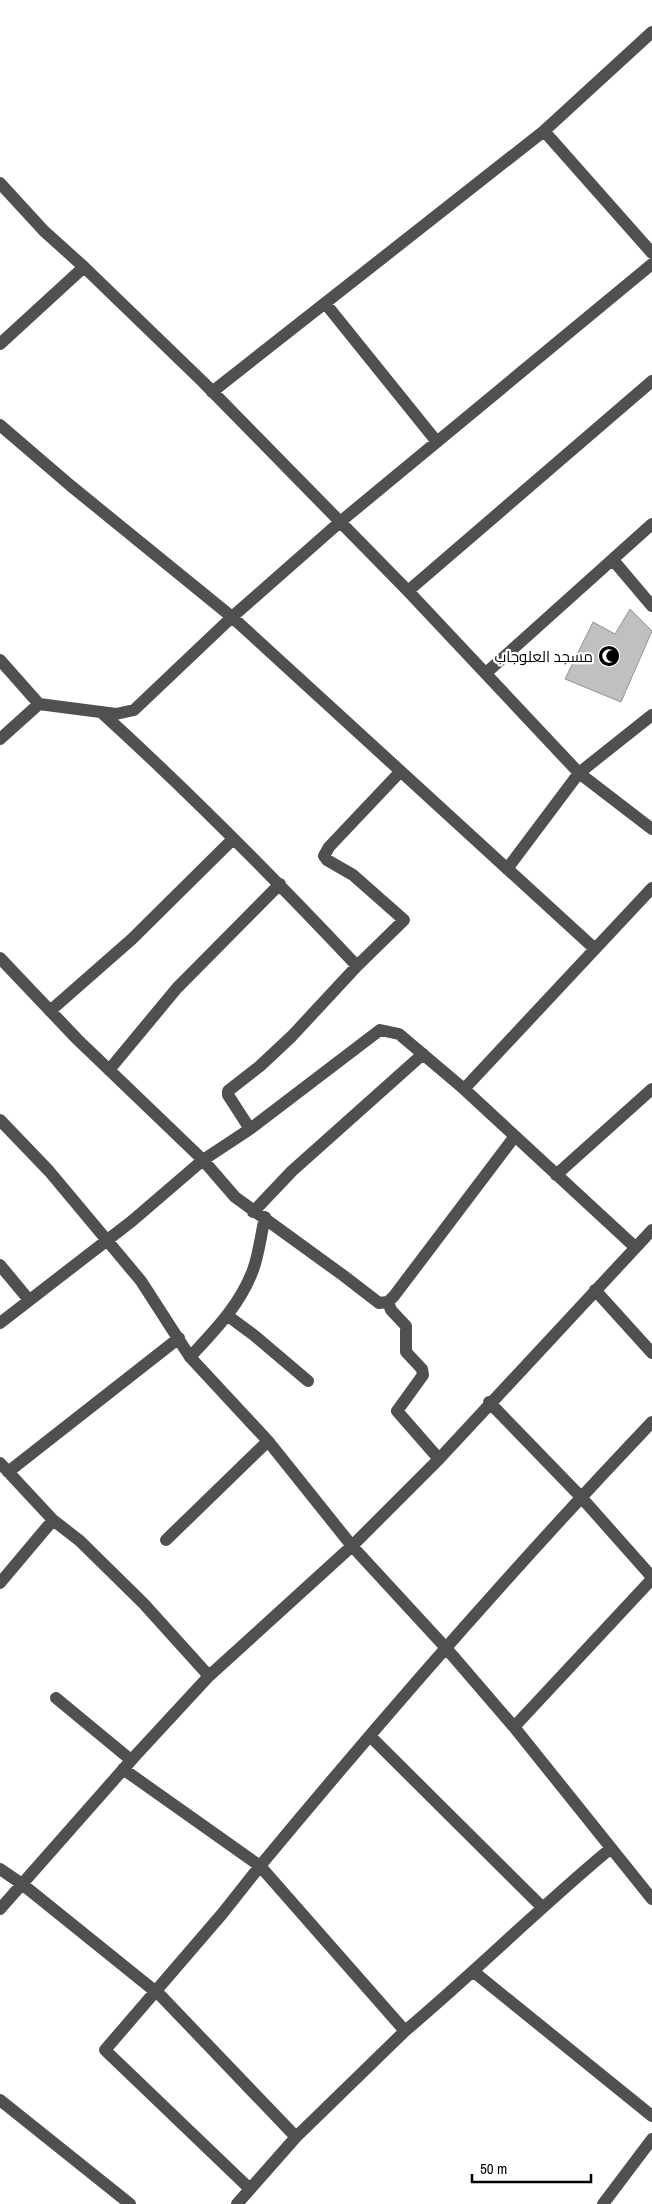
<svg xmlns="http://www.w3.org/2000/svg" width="652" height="2204" viewBox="0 0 652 2204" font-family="'Archivo Narrow',Cairo,sans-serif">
<rect width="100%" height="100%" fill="#fff"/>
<path fill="#c0c0c0" stroke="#949494" d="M 630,609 L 652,631 L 621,702 L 565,679 L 593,622 L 615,634 Z"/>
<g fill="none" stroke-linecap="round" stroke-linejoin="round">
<path stroke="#505050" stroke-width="12" d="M 544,131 L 652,253
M 0,183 L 44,231 L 84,267 L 203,382 L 408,591 L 579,773 L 652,829
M 325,303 L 437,442
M 0,344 L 84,267
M 212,392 L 544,131 L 652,32
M 0,425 L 71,486 L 232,617 L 595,949
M 613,560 L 652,606
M 408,591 L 652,381
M 0,660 L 39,704 L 116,714 L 134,710 L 232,617 L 340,522 L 652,264
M 486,673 L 652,524
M 101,712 C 190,793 275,879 357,966 L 292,1036 L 260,1066 L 228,1091 L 228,1095 L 250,1129
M 0,739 L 39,704
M 507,869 L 579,773 L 652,715
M 0,958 L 77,1039 L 203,1160 L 235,1197 L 344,1276 L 379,1303 L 388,1302 L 394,1296 L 515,1136
M 357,966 L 404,920 L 353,875 L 327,860 L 324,856 L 329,847 L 400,772
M 50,1011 L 132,939 L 232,840
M 109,1070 L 177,988 L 280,884
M 464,1089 L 652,888
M 0,1120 L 49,1171 L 141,1281 L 190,1357 L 268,1441 L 352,1546 L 446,1648 L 514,1727 L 652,1899
M 556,1175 L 652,1089
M 253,1212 L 292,1171 L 423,1054
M 0,1265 L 29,1300
M 595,1290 L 652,1353
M 388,1302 L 391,1310 L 406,1326 L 406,1352 L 422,1369 L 423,1375 L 397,1411 L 439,1459
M 228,1316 L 255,1336 L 308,1381
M 0,1323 L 132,1221 L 203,1160 L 250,1129 L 380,1030 L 399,1034 L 464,1089 L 635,1247
M 190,1357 C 215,1330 240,1305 253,1270 C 259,1254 261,1234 265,1217
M 489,1402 L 581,1497 L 652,1577
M 0,1463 L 53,1520 L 80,1541 L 144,1604 L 209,1676
M 8,1472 L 179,1338
M 166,1540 L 268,1441
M 0,1583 L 53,1520
M 56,1698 L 131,1760
M 514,1727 L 652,1579
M 371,1737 L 541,1906
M 123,1769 L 260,1866 L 222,1914 L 105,2050 L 250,2189
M 610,1849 C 539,1908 475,1972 405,2031 L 260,1866 C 386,1714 516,1565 652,1422
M 0,1869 L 22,1884 L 161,1996 L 296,2137
M 0,1909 L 135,1756 L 209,1676 L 352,1546 L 439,1459 L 652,1230
M 474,1972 L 652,2116
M 0,2100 L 130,2204
M 237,2204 L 296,2137 L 405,2031
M 603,2204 L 652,2139"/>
</g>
<defs>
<g id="mosque-disc" transform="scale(1.125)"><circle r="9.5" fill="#000" stroke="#fff"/><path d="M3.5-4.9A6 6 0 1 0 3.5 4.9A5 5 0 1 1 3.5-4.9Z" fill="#fff"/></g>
</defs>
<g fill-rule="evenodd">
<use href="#mosque-disc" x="609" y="656"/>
</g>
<g text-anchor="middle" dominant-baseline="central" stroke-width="4.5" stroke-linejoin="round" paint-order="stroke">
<g font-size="15" fill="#000" stroke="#fff" text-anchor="end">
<text x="593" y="656">مسجد العلوجاب</text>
</g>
</g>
<path d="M472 2174v8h119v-8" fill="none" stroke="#000000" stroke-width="2.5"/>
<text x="480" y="2174" font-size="15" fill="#000000" stroke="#ffffff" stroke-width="4" paint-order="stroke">50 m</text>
</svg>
